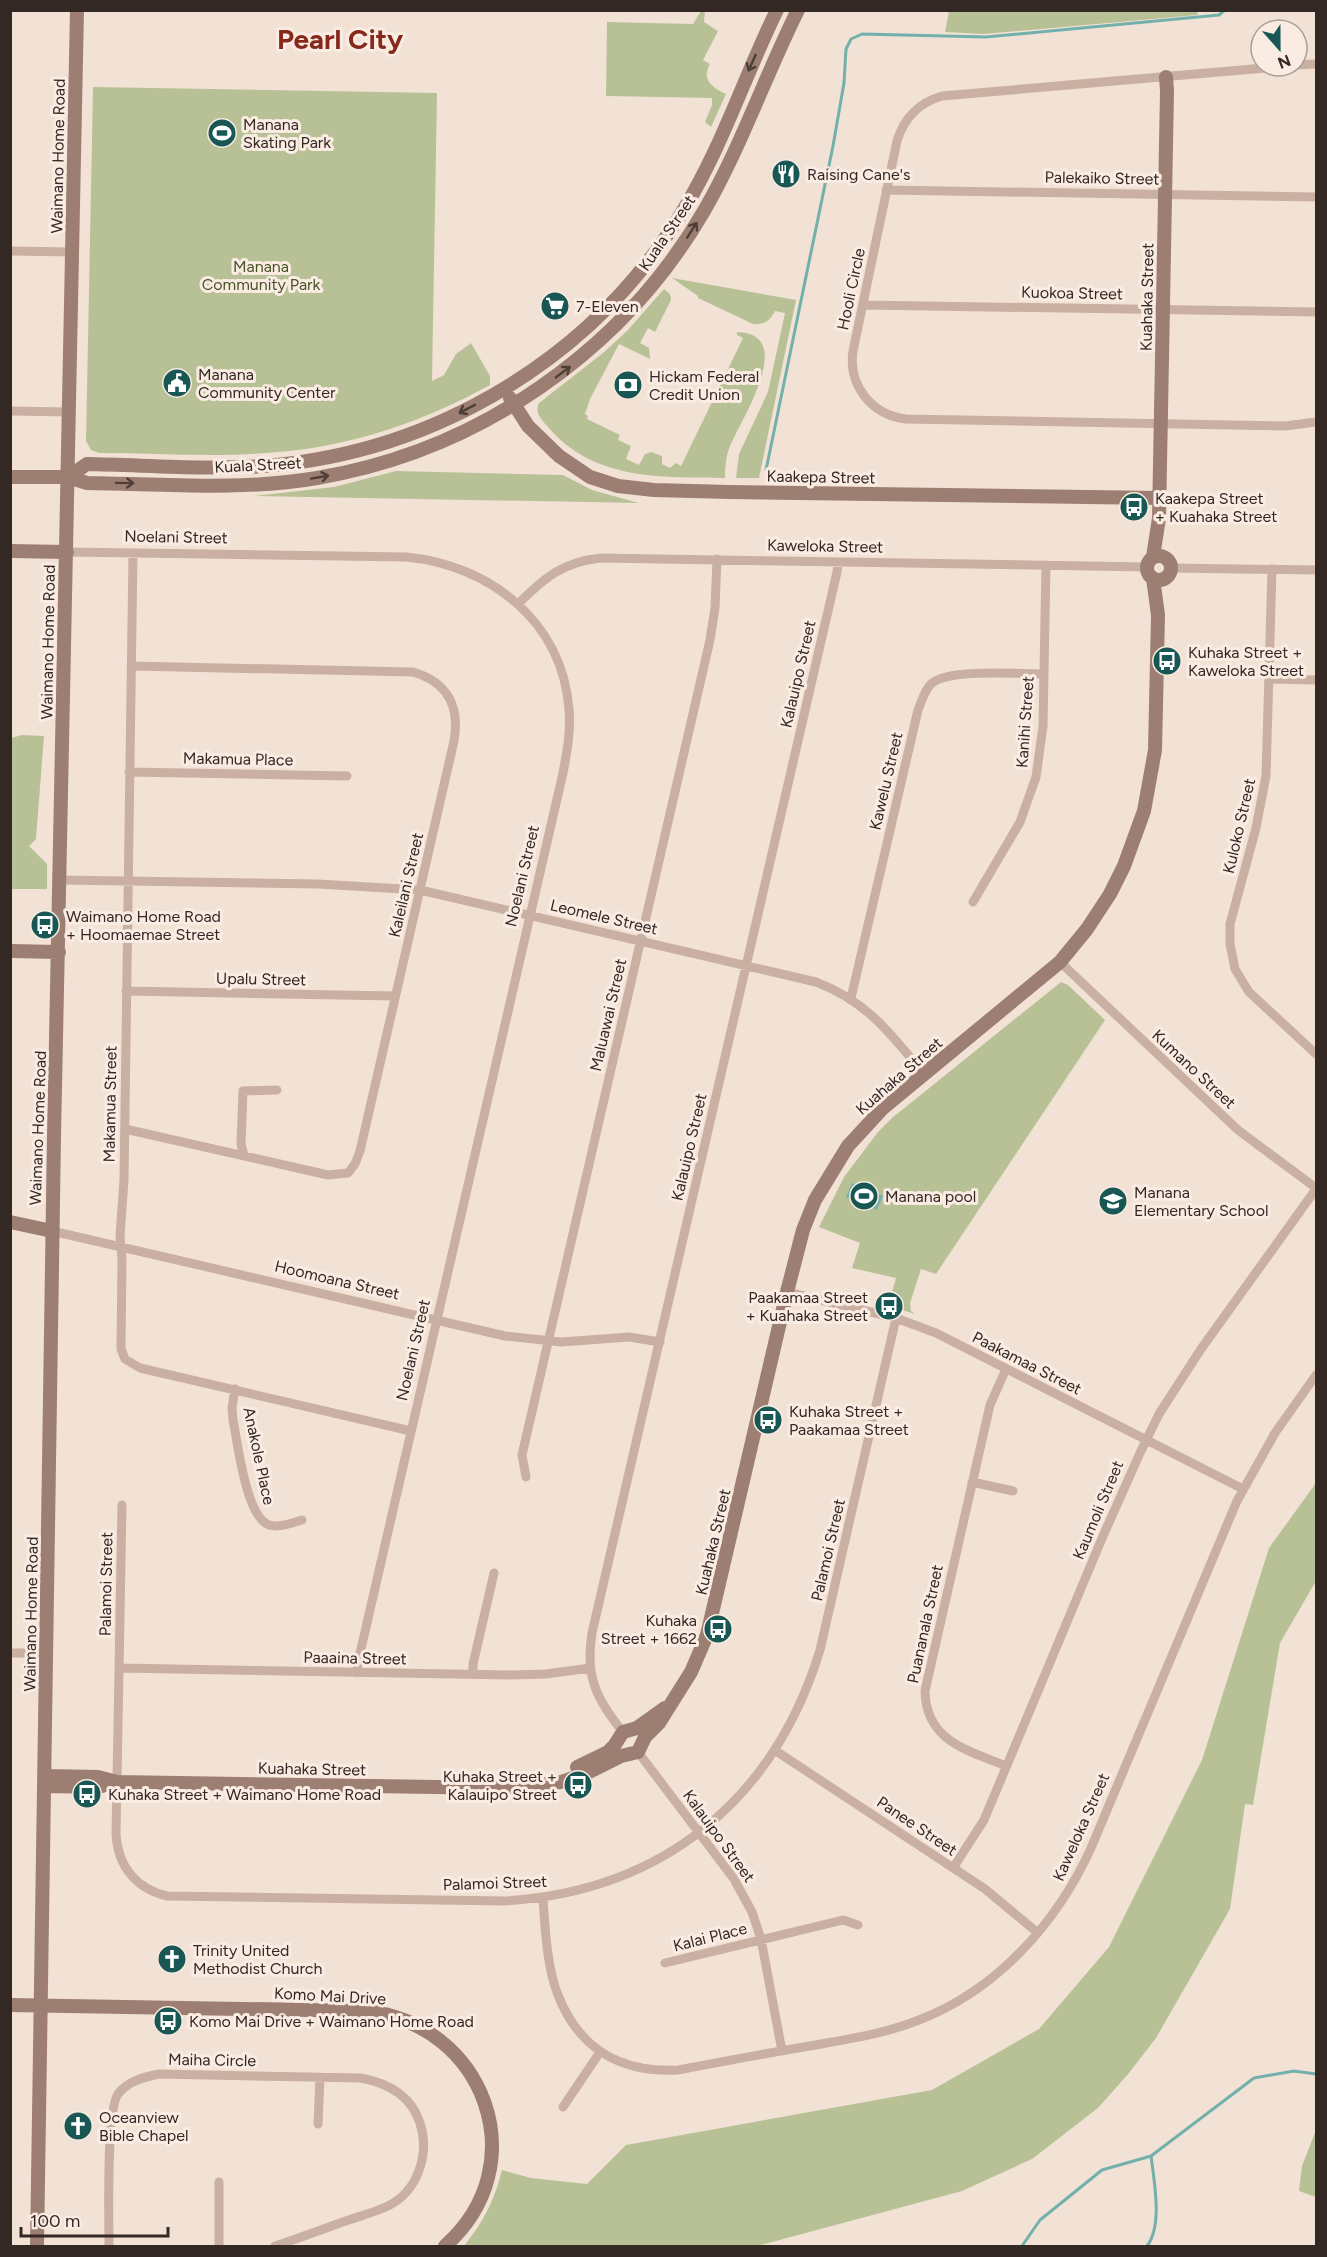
<svg xmlns="http://www.w3.org/2000/svg" width="1327" height="2257" viewBox="0 0 1327 2257" font-family="Figtree,sans-serif">
<rect width="100%" height="100%" fill="#f2e2d6"/>
<path fill="#b8c196" d="M 701,11 L 705,11 L 704,22 L 718,31 L 703,60 L 710,64 C 701,79 712,88 726,94 L 711,127 L 705,122 L 712,105 L 712,98 L 606,96 L 607,22 L 693,24 Z
M 949,11 L 949,10 L 1198,11 L 1197,15 L 984,34 L 945,32 Z
M 93,87 L 437,93 L 432,381 L 444,375 L 456,354 L 471,343 L 490,376 L 490,385 C 425,421 353,446 278,452 C 219,458 159,453 99,453 L 91,450 L 86,441 Z
M 672,278 L 796,300 L 759,478 L 736,478 L 739,454 L 768,392 L 785,313 L 775,311 C 770,321 764,325 753,324 L 698,298 L 698,296 Z
M 664,289 L 670,294 L 671,300 L 655,332 L 648,328 L 640,343 L 649,348 L 650,359 L 619,344 L 590,399 L 585,414 L 588,416 L 587,419 L 620,435 L 618,440 L 631,446 L 626,459 L 639,465 L 645,454 L 651,452 L 662,456 L 662,464 L 670,468 L 676,463 L 681,466 L 743,338 L 737,335 L 737,332 C 798,333 741,420 730,446 C 726,456 725,467 725,478 C 661,477 594,481 548,427 C 542,420 534,413 539,403 L 603,353 L 627,331 Z
M 396,471 L 563,475 L 592,490 L 639,503 L 254,496 L 334,487 Z
M 22,735 L 44,736 L 36,839 L 29,846 L 47,864 L 47,889 L 11,889 L 11,738 Z
M 1061,982 L 1068,985 L 1105,1020 L 936,1274 L 921,1269 L 910,1303 L 911,1311 L 915,1314 L 883,1304 L 890,1299 L 896,1278 L 852,1268 L 860,1243 L 819,1227 L 844,1177 L 878,1132 L 892,1118 Z
M 1316,1483 L 1316,1581 L 1280,1643 L 1253,1805 L 1245,1804 L 1230,1909 L 1156,2038 L 1129,2073 L 1098,2108 L 1032,2159 L 962,2191 L 757,2246 L 464,2246 C 484,2221 494,2201 502,2170 L 531,2178 L 587,2184 L 626,2145 L 932,2090 L 1039,2029 L 1109,1947 L 1202,1760 L 1269,1548 Z
M 1316,2130 L 1316,2197 L 1299,2191 L 1302,2166 Z"/>
<path fill="#74b0ab" d="M 852,1183 L 883,1196 L 877,1210 L 846,1197 Z"/>
<g fill="none" stroke-linecap="round" stroke-linejoin="round">
<path stroke="#74b0ab" stroke-width="3" d="M 766,470 L 833,146 L 844,83 L 846,49 L 851,39 L 862,34 L 986,37 L 1219,15 L 1225,10
M 1022,2246 L 1040,2220 L 1102,2170 L 1151,2156
M 1147,2246 C 1163,2225 1154,2181 1151,2156 L 1254,2078 L 1294,2071 L 1316,2074"/>
<path stroke="#cab0a2" stroke-width="9" d="M 1297,65 L 1316,64
M 1288,66 L 942,96 C 918,103 904,118 897,141 L 853,351 C 848,386 872,415 906,419 L 1285,426 L 1316,422
M 886,190 L 1316,197
M 10,251 L 73,252
M 863,305 L 1316,312
M 10,411 L 69,412
M 67,552 L 406,557 C 490,565 562,621 569,709 C 571,731 567,752 563,773 L 358,1662 L 357,1673
M 133,553 L 124,1180 L 120,1236 L 122,1258 L 121,1349 L 125,1359 L 140,1368 L 411,1431
M 1171,568 L 1316,570
M 1272,569 L 1266,776 L 1256,828 L 1230,924 L 1230,944 L 1235,969 L 1249,992 L 1316,1054
M 518,604 C 545,577 563,562 601,558 L 1147,567
M 1270,679 L 1316,680
M 129,772 L 347,776
M 60,880 L 318,884 L 420,890 L 816,982 C 868,1002 890,1033 924,1074
M 973,902 L 1020,822 L 1036,777 L 1043,726 L 1046,565
M 1060,962 L 1238,1130 L 1316,1188
M 126,991 L 395,996
M 851,998 L 918,710 C 922,701 924,691 931,684 C 947,668 1020,674 1044,674
M 125,1129 L 328,1175 L 348,1173 L 355,1164 L 360,1151 L 454,741 C 460,707 448,682 413,672 L 131,666
M 244,1155 L 241,1144 L 243,1091 L 277,1090
M 52,1231 L 505,1336 L 561,1342 L 629,1337 L 660,1342
M 787,1292 L 896,1318 L 936,1333 L 1243,1489
M 1006,1369 L 990,1405 L 925,1691 C 926,1741 967,1750 1006,1766
M 235,1389 L 232,1408 L 233,1420 C 238,1444 246,1517 269,1525 C 280,1528 291,1523 302,1520
M 526,1477 L 522,1455 L 710,640 L 715,608 L 717,559
M 972,1482 L 1013,1491
M 122,1505 L 116,1835 C 118,1867 137,1889 167,1896 L 505,1901 C 663,1891 774,1800 820,1650 L 896,1318
M 10,1653 L 47,1653
M 119,1668 L 511,1675 L 546,1674 L 590,1668
M 473,1674 L 473,1664 L 494,1573
M 623,1732 C 596,1699 585,1676 592,1633 L 837,572 L 838,562
M 776,1751 L 985,1889 L 1038,1933
M 638,1752 L 734,1879 L 752,1912 L 761,1939 L 782,2051
M 953,1868 L 984,1820 L 1103,1536 L 1140,1453 L 1159,1414 L 1201,1349 L 1316,1189
M 543,1898 C 545,1928 547,1968 558,1995 C 579,2049 621,2073 678,2070 C 720,2062 762,2054 804,2047 C 842,2040 882,2035 919,2020 C 997,1990 1057,1923 1091,1848 L 1237,1501 L 1275,1433 L 1316,1375
M 665,1963 L 843,1920 L 858,1925
M 563,2107 L 600,2052
M 318,2124 L 320,2077
M 109,2246 C 109,2219 106,2111 118,2094 C 128,2081 144,2077 159,2074 L 361,2078 C 388,2083 411,2095 420,2123 C 430,2154 418,2191 388,2206 C 373,2213 356,2217 340,2223 C 318,2231 297,2239 275,2246
M 219,2246 L 219,2182"/>
<path stroke="#9d7e73" stroke-width="14" d="M 510,398 L 528,426 L 559,456 L 590,477 L 618,486 L 654,490 L 730,492 L 1159,498
M 10,477 L 68,477 L 87,483 C 163,484 241,491 317,478 C 478,451 622,352 704,211 C 741,147 765,76 798,10
M 68,477 L 87,464 C 146,465 206,470 265,466 C 437,452 595,357 684,209 C 722,147 745,75 777,10
M 10,551 L 67,552
M1147 568a12 12 0 1 1 24 0a12 12 0 1 1-24 0Z
M 1153,557 L 1159,518 L 1167,91 L 1166,77
M 10,951 L 59,952
M 10,1222 L 52,1231
M 577,1767 L 608,1752 L 614,1746 L 623,1732 L 637,1728 L 665,1708
M 45,1776 L 98,1777 L 117,1782 L 501,1788 L 561,1782 L 587,1773 L 621,1756 L 638,1752 L 645,1737 L 659,1723 L 691,1672 L 707,1635 L 787,1292 L 803,1230 L 815,1200 L 848,1146 L 883,1108 L 1060,962 L 1087,929 L 1110,894 L 1124,866 L 1144,811 L 1155,750 L 1158,615 L 1153,578
M 45,1786 L 98,1787 L 115,1782
M 10,2005 L 365,2011 C 485,2023 537,2165 445,2246
M 37,2246 L 54,1136 L 77,10"/>
</g>
<defs><path id="oneway-shaft" d="M-6 0H5M1.5-3L5.5 0L1.5 3" fill="none" stroke-width="1.6" stroke-linecap="round" stroke-linejoin="round" transform="scale(1.5)"/></defs>
<g stroke="#4e3e38">
<use href="#oneway-shaft" transform="translate(752 63) rotate(114)"/>
<use href="#oneway-shaft" transform="translate(692 230) rotate(-58)"/>
<use href="#oneway-shaft" transform="translate(563 372) rotate(-37)"/>
<use href="#oneway-shaft" transform="translate(467 409) rotate(153)"/>
<use href="#oneway-shaft" transform="translate(320 477) rotate(-10)"/>
<use href="#oneway-shaft" transform="translate(125 483) rotate(1)"/>
</g>
<defs>
<g id="stadium-disc" transform="scale(1.5)"><circle r="9.5" fill="#195754" stroke="#faece2"/><path d="M0-5a6.5 5 0 1 0 0 10a6.5 5 0 1 0 0-10ZM-3.5-1.8h7v3.6h-7Z" fill="#fff"/></g>
<g id="restaurant-disc" transform="scale(1.5)"><circle r="9.5" fill="#195754" stroke="#faece2"/><path d="M-5-6h1v4h1v-4h1v4h1v-4h1v5L-1.5 .5V6h-2V.5L-5-1ZM5-6V6H3V1.5H1.5Q1.5-4 5-6Z" fill="#fff"/></g>
<g id="supermarket-disc" transform="scale(1.5)"><circle r="9.5" fill="#195754" stroke="#faece2"/><path d="M-6-5.5h2.5l.6 2H6L4.5 2H-2.5L-4.4-4H-6ZM-1.5 3.2a1.3 1.3 0 1 0 .1 0ZM3 3.2a1.3 1.3 0 1 0 .1 0Z" fill="#fff"/></g>
<g id="civic-disc" transform="scale(1.5)"><circle r="9.5" fill="#195754" stroke="#faece2"/><path d="M-.6-6.5H3V-4.5H.6V-3L4-1V1h2V6H-6V1h2V-1L-.6-3ZM-1.2 2.5V6h2.4V2.5Z" fill="#fff"/></g>
<g id="bank-disc" transform="scale(1.5)"><circle r="9.5" fill="#195754" stroke="#faece2"/><path d="M-6-4H6V4H-6ZM0-2.3a2.3 2.3 0 1 0 0 4.6a2.3 2.3 0 1 0 0-4.6Z" fill="#fff"/></g>
<g id="bus-disc" transform="scale(1.5)"><circle r="9.5" fill="#195754" stroke="#faece2"/><path d="M-5-6H5V4H4V6H2V4H-2V6H-4V4H-5ZM-3.5-4V0h7V-4ZM-3.5 1.2v1.5H-2V1.2ZM2 1.2v1.5H3.5V1.2Z" fill="#fff"/></g>
<g id="school-disc" transform="scale(1.5)"><circle r="9.5" fill="#195754" stroke="#faece2"/><path d="M0-5L7-2L0 1L-7-2ZM-4 1L0 2.5L4 1V4Q0 6-4 4Z" fill="#fff"/></g>
<g id="church-disc" transform="scale(1.5)"><circle r="9.5" fill="#195754" stroke="#faece2"/><path d="M-1.2-6h2.4v3.5h3.3v2.4h-3.3V6h-2.4V-.1h-3.3v-2.4h3.3Z" fill="#fff"/></g>
</defs>
<g fill-rule="evenodd">
<use href="#stadium-disc" x="222" y="133"/>
<use href="#restaurant-disc" x="786" y="174"/>
<use href="#supermarket-disc" x="555" y="306"/>
<use href="#civic-disc" x="177" y="383"/>
<use href="#bank-disc" x="628" y="385"/>
<use href="#bus-disc" x="1134" y="507"/>
<use href="#bus-disc" x="1167" y="661"/>
<use href="#bus-disc" x="45" y="925"/>
<use href="#stadium-disc" x="864" y="1196"/>
<use href="#school-disc" x="1113" y="1201"/>
<use href="#bus-disc" x="889" y="1306"/>
<use href="#bus-disc" x="768" y="1420"/>
<use href="#bus-disc" x="718" y="1629"/>
<use href="#bus-disc" x="578" y="1785"/>
<use href="#bus-disc" x="87" y="1794"/>
<use href="#church-disc" x="172" y="1959"/>
<use href="#bus-disc" x="168" y="2021"/>
<use href="#church-disc" x="78" y="2126"/>
</g>
<g text-anchor="middle" dominant-baseline="central" stroke-width="6" stroke-linejoin="round" paint-order="stroke">
<g font-size="16" fill="#342825" stroke="#faece2" text-anchor="start">
<text x="243" y="124">Manana<tspan x="243" dy="18">Skating Park</tspan></text>
<text x="807" y="174">Raising Cane's</text>
<text x="576" y="306">7-Eleven</text>
<text x="198" y="374">Manana<tspan x="198" dy="18">Community Center</tspan></text>
<text x="649" y="376">Hickam Federal<tspan x="649" dy="18">Credit Union</tspan></text>
<text x="1155" y="498">Kaakepa Street<tspan x="1155" dy="18">+ Kuahaka Street</tspan></text>
<text x="1188" y="652">Kuhaka Street +<tspan x="1188" dy="18">Kaweloka Street</tspan></text>
<text x="66" y="916">Waimano Home Road<tspan x="66" dy="18">+ Hoomaemae Street</tspan></text>
<text x="1134" y="1192">Manana<tspan x="1134" dy="18">Elementary School</tspan></text>
<text x="885" y="1196">Manana pool</text>
<text x="868" y="1297" text-anchor="end">Paakamaa Street<tspan x="868" dy="18">+ Kuahaka Street</tspan></text>
<text x="789" y="1411">Kuhaka Street +<tspan x="789" dy="18">Paakamaa Street</tspan></text>
<text x="697" y="1620" text-anchor="end">Kuhaka<tspan x="697" dy="18">Street + 1662</tspan></text>
<text x="557" y="1776" text-anchor="end">Kuhaka Street +<tspan x="557" dy="18">Kalauipo Street</tspan></text>
<text x="108" y="1794">Kuhaka Street + Waimano Home Road</text>
<text x="193" y="1950">Trinity United<tspan x="193" dy="18">Methodist Church</tspan></text>
<text x="189" y="2021">Komo Mai Drive + Waimano Home Road</text>
<text x="99" y="2117">Oceanview<tspan x="99" dy="18">Bible Chapel</tspan></text>
</g>
<g font-size="16" fill="#342825" stroke="#faece2">
<text transform="translate(58 156) rotate(-89)">Waimano Home Road</text>
<text transform="translate(1102 178) rotate(1)">Palekaiko Street</text>
<text transform="translate(667 233) rotate(-56)">Kuala Street</text>
<text transform="translate(851 289) rotate(-78)">Hooli Circle</text>
<text transform="translate(1072 293) rotate(1)">Kuokoa Street</text>
<text transform="translate(1147 297) rotate(-89)">Kuahaka Street</text>
<text transform="translate(258 465) rotate(-3)">Kuala Street</text>
<text transform="translate(821 477) rotate(1)">Kaakepa Street</text>
<text transform="translate(176 537) rotate(1)">Noelani Street</text>
<text transform="translate(825 546) rotate(1)">Kaweloka Street</text>
<text transform="translate(48 642) rotate(-89)">Waimano Home Road</text>
<text transform="translate(798 674) rotate(-77)">Kalauipo Street</text>
<text transform="translate(1025 722) rotate(-86)">Kanihi Street</text>
<text transform="translate(238 759) rotate(1)">Makamua Place</text>
<text transform="translate(886 781) rotate(-77)">Kawelu Street</text>
<text transform="translate(1239 826) rotate(-77)">Kuloko Street</text>
<text transform="translate(522 876) rotate(-77)">Noelani Street</text>
<text transform="translate(406 885) rotate(-77)">Kaleilani Street</text>
<text transform="translate(604 917) rotate(13)">Leomele Street</text>
<text transform="translate(261 979) rotate(1)">Upalu Street</text>
<text transform="translate(608 1015) rotate(-77)">Maluawai Street</text>
<text transform="translate(1194 1069) rotate(43)">Kumano Street</text>
<text transform="translate(899 1076) rotate(-41)">Kuahaka Street</text>
<text transform="translate(110 1104) rotate(-89)">Makamua Street</text>
<text transform="translate(38 1128) rotate(-88)">Waimano Home Road</text>
<text transform="translate(689 1147) rotate(-77)">Kalauipo Street</text>
<text transform="translate(337 1280) rotate(13)">Hoomoana Street</text>
<text transform="translate(413 1350) rotate(-77)">Noelani Street</text>
<text transform="translate(1027 1363) rotate(27)">Paakamaa Street</text>
<text transform="translate(259 1456) rotate(78)">Anakole Place</text>
<text transform="translate(1098 1510) rotate(-67)">Kaumoli Street</text>
<text transform="translate(713 1542) rotate(-77)">Kuahaka Street</text>
<text transform="translate(828 1550) rotate(-77)">Palamoi Street</text>
<text transform="translate(106 1584) rotate(-89)">Palamoi Street</text>
<text transform="translate(31 1614) rotate(-89)">Waimano Home Road</text>
<text transform="translate(925 1624) rotate(-78)">Puananala Street</text>
<text transform="translate(355 1658) rotate(1)">Paaaina Street</text>
<text transform="translate(312 1769) rotate(1)">Kuahaka Street</text>
<text transform="translate(917 1826) rotate(34)">Panee Street</text>
<text transform="translate(1081 1827) rotate(-66)">Kaweloka Street</text>
<text transform="translate(719 1836) rotate(54)">Kalauipo Street</text>
<text transform="translate(495 1883) rotate(-2)">Palamoi Street</text>
<text transform="translate(710 1937) rotate(-14)">Kalai Place</text>
<text transform="translate(330 1996) rotate(3)">Komo Mai Drive</text>
<text transform="translate(212 2060) rotate(1)">Maiha Circle</text>
</g>
<g font-size="16" fill="#485328" stroke="#faece2">
<text x="261" y="266">Manana<tspan x="261" dy="18">Community Park</tspan></text>
</g>
<g font-size="28" font-weight="bold" fill="#86281a" stroke="#faece2">
<text x="340" y="39">Pearl City</text>
</g>
</g>
<rect width="1327" height="2257" fill="none" stroke="#342825" stroke-width="24"/>
<g transform="translate(1279 48) rotate(159)"><circle r="28" fill="#faece2" stroke="#ab9e96" stroke-width="1.5"/>
<path d="M0-4.5L10 22L0 15L-10 22Z" fill="#195754"/>
<text y="-9" font-size="16" font-weight="bold" text-anchor="middle" fill="#342825">N</text>
</g>
<path d="M21 2227v9h147v-9" fill="none" stroke="#342825" stroke-width="3"/>
<text x="30" y="2227" font-size="18" fill="#342825" stroke="#faece2" stroke-width="4.5" paint-order="stroke">100 m</text>
</svg>
